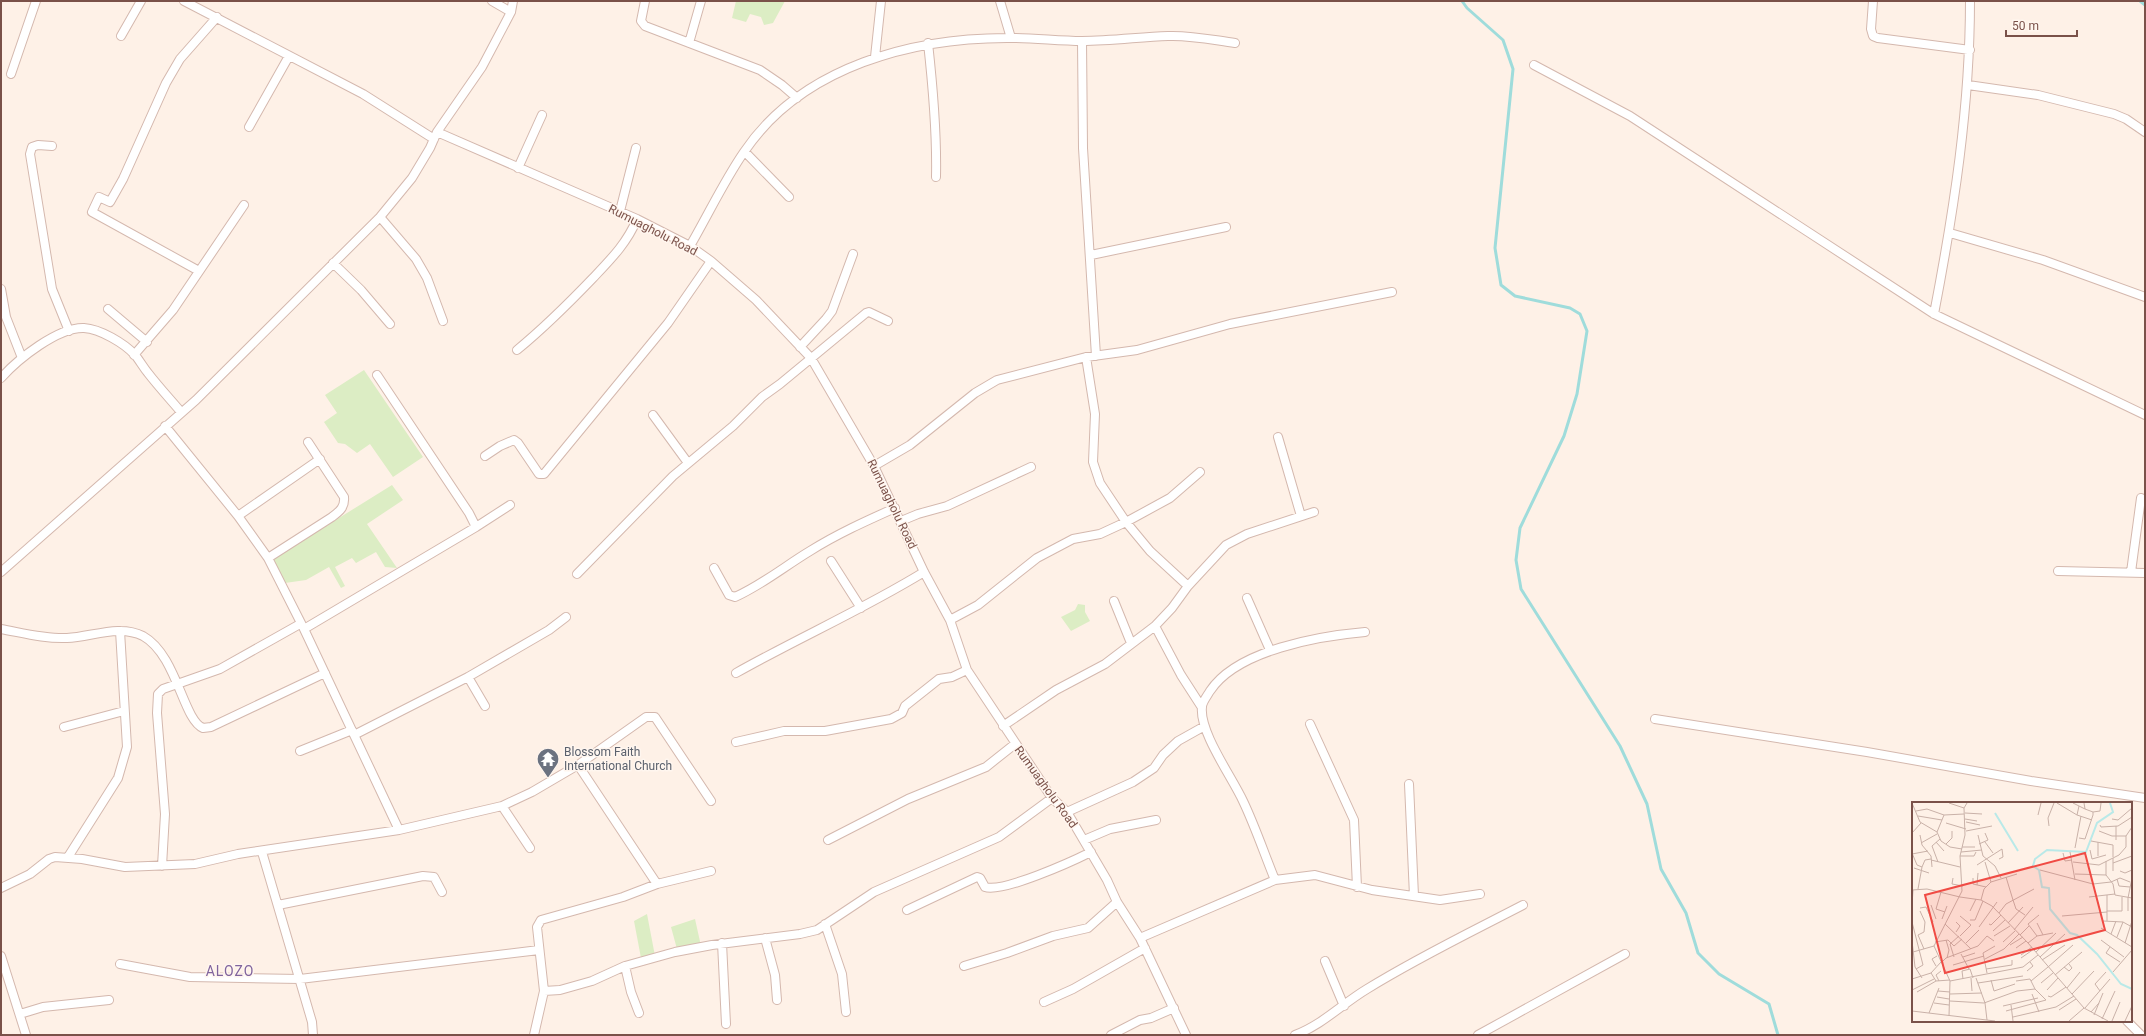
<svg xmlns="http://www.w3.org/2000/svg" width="2146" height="1036" viewBox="0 0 2146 1036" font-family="Roboto,sans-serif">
<rect width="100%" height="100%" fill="#fef1e7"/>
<path fill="#dcedc4" d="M 736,1 L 785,1 L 773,23 L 764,25 L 761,17 L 750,14 L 746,22 L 732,18 Z
M 364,370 L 423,457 L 393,477 L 370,444 L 357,453 L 345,444 L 338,443 L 324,422 L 337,413 L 325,395 Z
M 392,485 L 403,500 L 367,524 L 397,568 L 385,567 L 376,552 L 356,563 L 352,558 L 335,567 L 345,586 L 341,588 L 329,567 L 306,580 L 285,583 L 273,559 Z
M 1078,604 L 1085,605 L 1085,612 L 1090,621 L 1071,631 L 1061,617 L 1075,610 Z
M 647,914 L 655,956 L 641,958 L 634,921 Z
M 695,919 L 701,946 L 677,949 L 671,927 Z"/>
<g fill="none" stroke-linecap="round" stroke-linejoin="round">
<path stroke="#9fdcdb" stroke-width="3" d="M 1462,1 L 1467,8 L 1503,40 L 1513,69 L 1495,248 L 1501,285 L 1515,296 L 1570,308 L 1580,314 L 1587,331 L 1577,394 L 1564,436 L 1520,528 L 1516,560 L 1521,589 L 1620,746 L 1647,804 L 1661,869 L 1686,913 L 1698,953 L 1719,974 L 1769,1004 L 1778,1035
M 2140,1 L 2145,5"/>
<g stroke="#d4b8ae" stroke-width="10">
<path id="minor" d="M 184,1 L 363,94 L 434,139
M 492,1 L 511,12
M 645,1 L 641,21 L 645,26 L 760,70 L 782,85 L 797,98
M 1000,1 L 1011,38
M 1873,1 L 1871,29 L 1873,36 L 1878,38 L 1970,50
M 121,36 L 141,1
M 1082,41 L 1083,148 L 1096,356
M 689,43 L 701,1
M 928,43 C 933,88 937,132 936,177
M 875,57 L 881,1
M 1534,65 L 1630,116 L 1934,314 L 2145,415
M 11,74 L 36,1
M 1968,85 L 2038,95 L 2114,114 L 2126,119 L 2145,132
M 249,127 L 289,56
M 437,132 L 637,219 L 690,246 L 711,261 L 756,300 L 811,358 L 874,466 L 924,572 L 950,620 L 967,670 L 1052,798 L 1067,812 L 1107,880 L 1117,902 L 1140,938 L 1186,1035
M 52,146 L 38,145 L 32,147 L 30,154 L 52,289 L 69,331
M 745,152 L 789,197
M 518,168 L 542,115
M 620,211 L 636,148
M 380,217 L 416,259 L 427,278 L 443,321
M 1950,233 L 2043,260 L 2145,297
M 690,246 C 708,215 724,181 744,152 C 802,66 914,37 1012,38 C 1036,38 1059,41 1082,41 C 1111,41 1140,37 1168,36 C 1191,35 1213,40 1235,43
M 1091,255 L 1226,227
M 333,263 L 361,290 L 390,324
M 199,271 L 92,212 L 99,197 L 110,202 L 123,179 L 166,83 L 180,59 L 217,17
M 1,289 L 6,317 L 22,358
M 108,309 L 147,342
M 1934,314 C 1954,210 1970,107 1970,1
M 800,347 L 826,319 L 832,311 L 853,254
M 517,350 C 545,327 569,303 593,278 C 611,259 627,243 637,219
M 134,355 L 173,310 L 244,205
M 1086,357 L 1095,414 L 1093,462 L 1100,483 L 1126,522 L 1150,551 L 1188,586
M 1,378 C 18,359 58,327 84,328 C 100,329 124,343 135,355 C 140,361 143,367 148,373 C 158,386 170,399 181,412
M 653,415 L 688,463
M 165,426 L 238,516 L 268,558 L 304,629 L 399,830
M 1278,437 L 1301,516
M 485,456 L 500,446 L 514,440 L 518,443 L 539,474 L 544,474 L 668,323 L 711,261
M 874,466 L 910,445 L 975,393 L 997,380 L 1086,357 L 1137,350 L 1230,324 L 1392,292
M 238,516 L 320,459
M 901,521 L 918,514 L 947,506 L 1031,467
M 476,527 L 510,505
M 268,558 L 332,517 C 340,511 345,507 344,497 L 308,442
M 831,561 L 861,608
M 714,568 L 729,595 L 735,597 C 762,585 785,566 810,551 C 837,534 866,521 895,508
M 2058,571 L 2145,573
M 1,572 L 196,400 L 380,217 L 412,178 L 430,148 L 437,132 L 482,67 L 511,12 L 513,1
M 2131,572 L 2141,498
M 577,574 L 673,476 L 733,426 L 762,397 L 780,384 L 866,313 L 869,312 L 888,321
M 1247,598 L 1270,650
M 1114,601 L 1131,643
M 950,620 L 978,605 L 1037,558 L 1073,539 L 1100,534 L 1126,522 L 1170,498 L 1200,472
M 1155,626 L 1181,675 L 1201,706
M 1,629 C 23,633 45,639 67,638 C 92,637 119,624 143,636 C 177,655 183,720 203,728 L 211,727 L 325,673
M 304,629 L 476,527 L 469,513 L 377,375
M 736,673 C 798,638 864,609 924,572
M 468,677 L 485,706
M 1655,719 L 1867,752 L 2031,781 L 2145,798
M 1310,724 L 1354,820 L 1357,887
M 1003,726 L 1056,690 L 1105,664 L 1155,626 L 1172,608 L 1188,586 L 1226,545 L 1247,534 L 1314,512
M 64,727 L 124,711
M 354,735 L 468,677 L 549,630 L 566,617
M 736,742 L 784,731 L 825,731 L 891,719 L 902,713 L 905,706 L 939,679 L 952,677 L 967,670
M 300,751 L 352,730
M 578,765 L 657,884
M 1409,784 L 1414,896
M 502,806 L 530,848
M 1067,812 L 1133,782 L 1154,768 L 1163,755 L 1178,741 L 1203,727
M 828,840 L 908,799 L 986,767 L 1015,744
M 1084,840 L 1110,829 L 1156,820
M 262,852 L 312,1022 L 313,1035
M 68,857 L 118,778 L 127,747 L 120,631
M 162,866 L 165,814 L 157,713 L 158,694 L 163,689 L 220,669 L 300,624
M 1275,880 C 1264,853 1255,826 1243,801 C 1232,777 1199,732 1202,707 C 1202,702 1207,696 1210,691 C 1237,650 1319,636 1365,632
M 1,888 L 30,874 L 49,859 L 55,857 L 82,859 L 125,867 L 195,864 L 238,854 L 399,830 L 502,806 L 532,792 L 578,765 L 646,717 L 655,717 L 711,801
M 278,905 L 423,876 L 434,877 L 442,892
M 907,910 L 977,877 L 980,878 L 985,887 C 1003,893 1073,861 1091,852
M 825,924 L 842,974 L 846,1012
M 765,938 L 775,975 L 777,1000
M 1140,938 L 1275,880 L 1315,875 L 1372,890 L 1440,900 L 1480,894
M 722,943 L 726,1024
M 1,956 L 26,1035
M 1325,961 L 1344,1006
M 120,964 L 190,977 L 300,979 L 539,950
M 625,966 L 631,992 L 639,1013
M 964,966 L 1007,953 L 1053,936 L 1088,928 L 1117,902
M 544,991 L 560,990 L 592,981 L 625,966 L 675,952 L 712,945 L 800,934 L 817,930 L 874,892 L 999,837 L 1052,798
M 1044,1002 L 1073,989 L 1145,948
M 20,1014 L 43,1007 L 109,1000
M 2127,1021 L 2141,1035
M 534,1035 L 544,991 L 537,927 L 541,920 L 623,897 L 657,884 L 711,871
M 1111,1035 L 1140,1020 L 1151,1018 L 1174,1008
M 1295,1035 C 1322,1025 1342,1004 1367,989 C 1417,958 1471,932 1523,905
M 1478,1035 L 1625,954"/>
</g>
<use href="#minor" stroke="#fff" stroke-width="8"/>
</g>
<defs>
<g id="temple-pin" transform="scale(1.15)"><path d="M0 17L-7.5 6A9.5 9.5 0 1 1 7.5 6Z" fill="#6b7280" stroke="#fff6ef"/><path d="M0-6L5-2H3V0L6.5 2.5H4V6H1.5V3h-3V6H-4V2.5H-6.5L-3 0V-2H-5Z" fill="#fff"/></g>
</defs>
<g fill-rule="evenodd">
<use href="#temple-pin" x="548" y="759"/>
</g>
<g text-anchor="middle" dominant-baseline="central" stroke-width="3" stroke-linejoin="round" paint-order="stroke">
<g font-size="12" fill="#7a5149" stroke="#fff6ef">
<text transform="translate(653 230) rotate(27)">Rumuagholu Road</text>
<text transform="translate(892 504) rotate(64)">Rumuagholu Road</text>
<text transform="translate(1046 787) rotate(54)">Rumuagholu Road</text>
</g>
<g font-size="12" fill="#5b616d" stroke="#fff6ef" text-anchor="start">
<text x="564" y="752">Blossom Faith<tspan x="564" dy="14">International Church</tspan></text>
</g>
<g font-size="14" letter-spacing="1" fill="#80649d" stroke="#fff6ef">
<text x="230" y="971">ALOZO</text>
</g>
</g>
<g transform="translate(1912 802)">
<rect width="220" height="220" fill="#fef1e7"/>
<path fill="none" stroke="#b9e9e8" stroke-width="2" d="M 198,1 L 201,10 L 185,21 L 174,50 L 135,48 L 123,57 L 121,64 L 127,68 L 130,85 L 137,86 L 138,107 L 158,131 L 165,133 L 185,152 L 209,182 L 220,187M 83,11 L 106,49"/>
<path fill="none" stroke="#c9b1a8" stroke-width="1" d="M 0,1 L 8,20 L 25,30 L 29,39 L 38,45 L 50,47M 37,1 L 52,6M 145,1 L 165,13 L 167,4M 161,1 L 173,7M 4,9 L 15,7 L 32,13 L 52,12M 181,10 L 188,9 L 189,1M 53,11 L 70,12M 126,13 L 129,1M 165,13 L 180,18M 6,14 L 30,18M 53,17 L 65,19M 200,17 L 206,18 L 220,6M 54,20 L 68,23M 34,21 L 54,27M 188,23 L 189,25 L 206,24 L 220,15M 137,24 L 136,16 L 142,1M 204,24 L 204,38M 54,29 L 80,24M 187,29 L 200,34 L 214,34M 25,30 L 32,13M 0,31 L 9,21M 8,33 L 10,43 L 19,54 L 20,65M 66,33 L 71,54 L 83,64 L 89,76M 167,36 L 173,37 L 181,13 L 181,10 L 173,7 L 172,1M 179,39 L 201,43 L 201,55M 24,40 L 32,49M 73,40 L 81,51M 9,41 L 25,32M 34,42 L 40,36 L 40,29M 67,42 L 76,38 L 73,31M 50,45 L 63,45M 163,46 L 169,14M 178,48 L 180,57 L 194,53M 49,50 L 70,48M 158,50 L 163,78M 0,51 L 5,63 L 10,65M 151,51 L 153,59 L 160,58M 0,52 L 16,49M 48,54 L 62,54 L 64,50M 186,54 L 186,40M 201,56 L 201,69M 19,58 L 48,65M 194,59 L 194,73 L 201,82 L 203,93 L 220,96M 26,60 L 20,44 L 28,37M 73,60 L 79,80M 161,60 L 187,63 L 207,53 L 214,45 L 214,34 L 220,25M 201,61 L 220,54M 65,63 L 90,47 L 91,55 L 87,57M 2,66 L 17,71M 128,68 L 181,82 L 199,80 L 208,76 L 218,80M 208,69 L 213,71 L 220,68M 163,72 L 194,73M 94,75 L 101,98M 41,76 L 40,82 L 51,84M 61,76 L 61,82 L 74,85M 205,77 L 207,84 L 218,85M 65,83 L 66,71M 6,87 L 10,65 L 13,58 L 19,57M 0,88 L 15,87 L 48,95M 29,90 L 24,107 L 33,110M 195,93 L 195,119M 48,95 L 69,98 L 80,104 L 116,141 L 172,206 L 196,219M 177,95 L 203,92M 216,96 L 220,76M 216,96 L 216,109M 69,98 L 72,87 L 79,80 L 105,72M 101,98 L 104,107 L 113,113M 0,103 L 1,88M 19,103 L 24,117M 8,106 L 14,105 L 21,120M 8,109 L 13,120 L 12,130 L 6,133 L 12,147M 58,109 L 64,97M 195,109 L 210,109 L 210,95M 87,111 L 94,102 L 122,87M 150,114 L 195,110M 30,117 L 35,104M 58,118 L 63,118 L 71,99M 191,119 L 211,120 L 220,125M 0,120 L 11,163 L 4,167M 96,121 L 111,105M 125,121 L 131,133M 33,122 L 59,147M 77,122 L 79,123 L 89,113M 67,125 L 85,100M 189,126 L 220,145M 102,128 L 121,105M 81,129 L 93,118M 44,130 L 48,124 L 44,120M 199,132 L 204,119M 108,133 L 117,124M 48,134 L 59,123 L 48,114M 82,134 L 98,124M 125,134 L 116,122 L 127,113M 205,135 L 211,120M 34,138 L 37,148 L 35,156M 189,138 L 212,155M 0,139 L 3,165 L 10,176M 23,140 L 36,138 L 42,144 L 50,137M 91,140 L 103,129M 54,141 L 67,128M 116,141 L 125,134 L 141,131M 213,141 L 220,119M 98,143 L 111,135M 198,145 L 194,151 L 208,160M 104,146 L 114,139M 1,150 L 22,144M 124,150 L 144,131M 49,152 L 57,167M 109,153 L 120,145M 42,155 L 38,142 L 47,134M 51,155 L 63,151M 128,155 L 153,132M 109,156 L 122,147M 73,157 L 92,147 L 107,132M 130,158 L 153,143M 29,161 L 34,156 L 66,144 L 75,134 L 82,139M 41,163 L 72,154M 24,164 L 20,157 L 25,154M 136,165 L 161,143M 152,165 L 157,169 L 160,166 L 157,162M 74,167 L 100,163 L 100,158M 115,169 L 121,164 L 118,160M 201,170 L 220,148M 19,171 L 29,160M 75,171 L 71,151 L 83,144M 143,173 L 170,150M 59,176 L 60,189M 64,176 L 73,201 L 75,218M 0,177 L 19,171 L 24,179M 51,177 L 50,169 L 58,167 L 61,176M 79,178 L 82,189 L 103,182M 27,179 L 24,173 L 29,169M 38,179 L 111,165 L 126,153M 104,179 L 118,177 L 123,187M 119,179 L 136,165M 66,181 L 111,174M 129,181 L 141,171M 155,186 L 168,170M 0,188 L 22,177M 135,188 L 146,176M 26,189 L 38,190M 188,189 L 183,182 L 194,170M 5,190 L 24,179 L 38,178M 38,192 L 70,191M 120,192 L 127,210M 160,192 L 182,169M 136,194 L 139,195 L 154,185M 25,195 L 37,197M 38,199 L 72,201 L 105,189 L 123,187 L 134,198 L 94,209M 22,201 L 37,203M 99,203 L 101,219M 91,204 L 126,196M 173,206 L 198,177M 147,208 L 164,197M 0,209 L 83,219M 179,210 L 187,201M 17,211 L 27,186M 182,213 L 191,191M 37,214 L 38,179 L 22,144 L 50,89 L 48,54 L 53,33 L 52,6 L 55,1M 101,215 L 144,205 L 162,194M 190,217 L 203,189M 157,219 L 172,206M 200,219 L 208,200M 213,219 L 220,204"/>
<path fill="#f04b44" fill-opacity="0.15" stroke="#f04b44" stroke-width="2" d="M 173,51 L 193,128 L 33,171 L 13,93 Z"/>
<rect width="220" height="220" fill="none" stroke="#7a5149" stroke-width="2"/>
</g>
<rect width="2146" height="1036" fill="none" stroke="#7a5149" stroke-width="4"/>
<path d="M2006 30v6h71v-6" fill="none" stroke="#7a5149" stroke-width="2"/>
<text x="2012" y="30" font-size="12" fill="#7a5149" stroke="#fff6ef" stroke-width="3" paint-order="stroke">50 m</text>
</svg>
